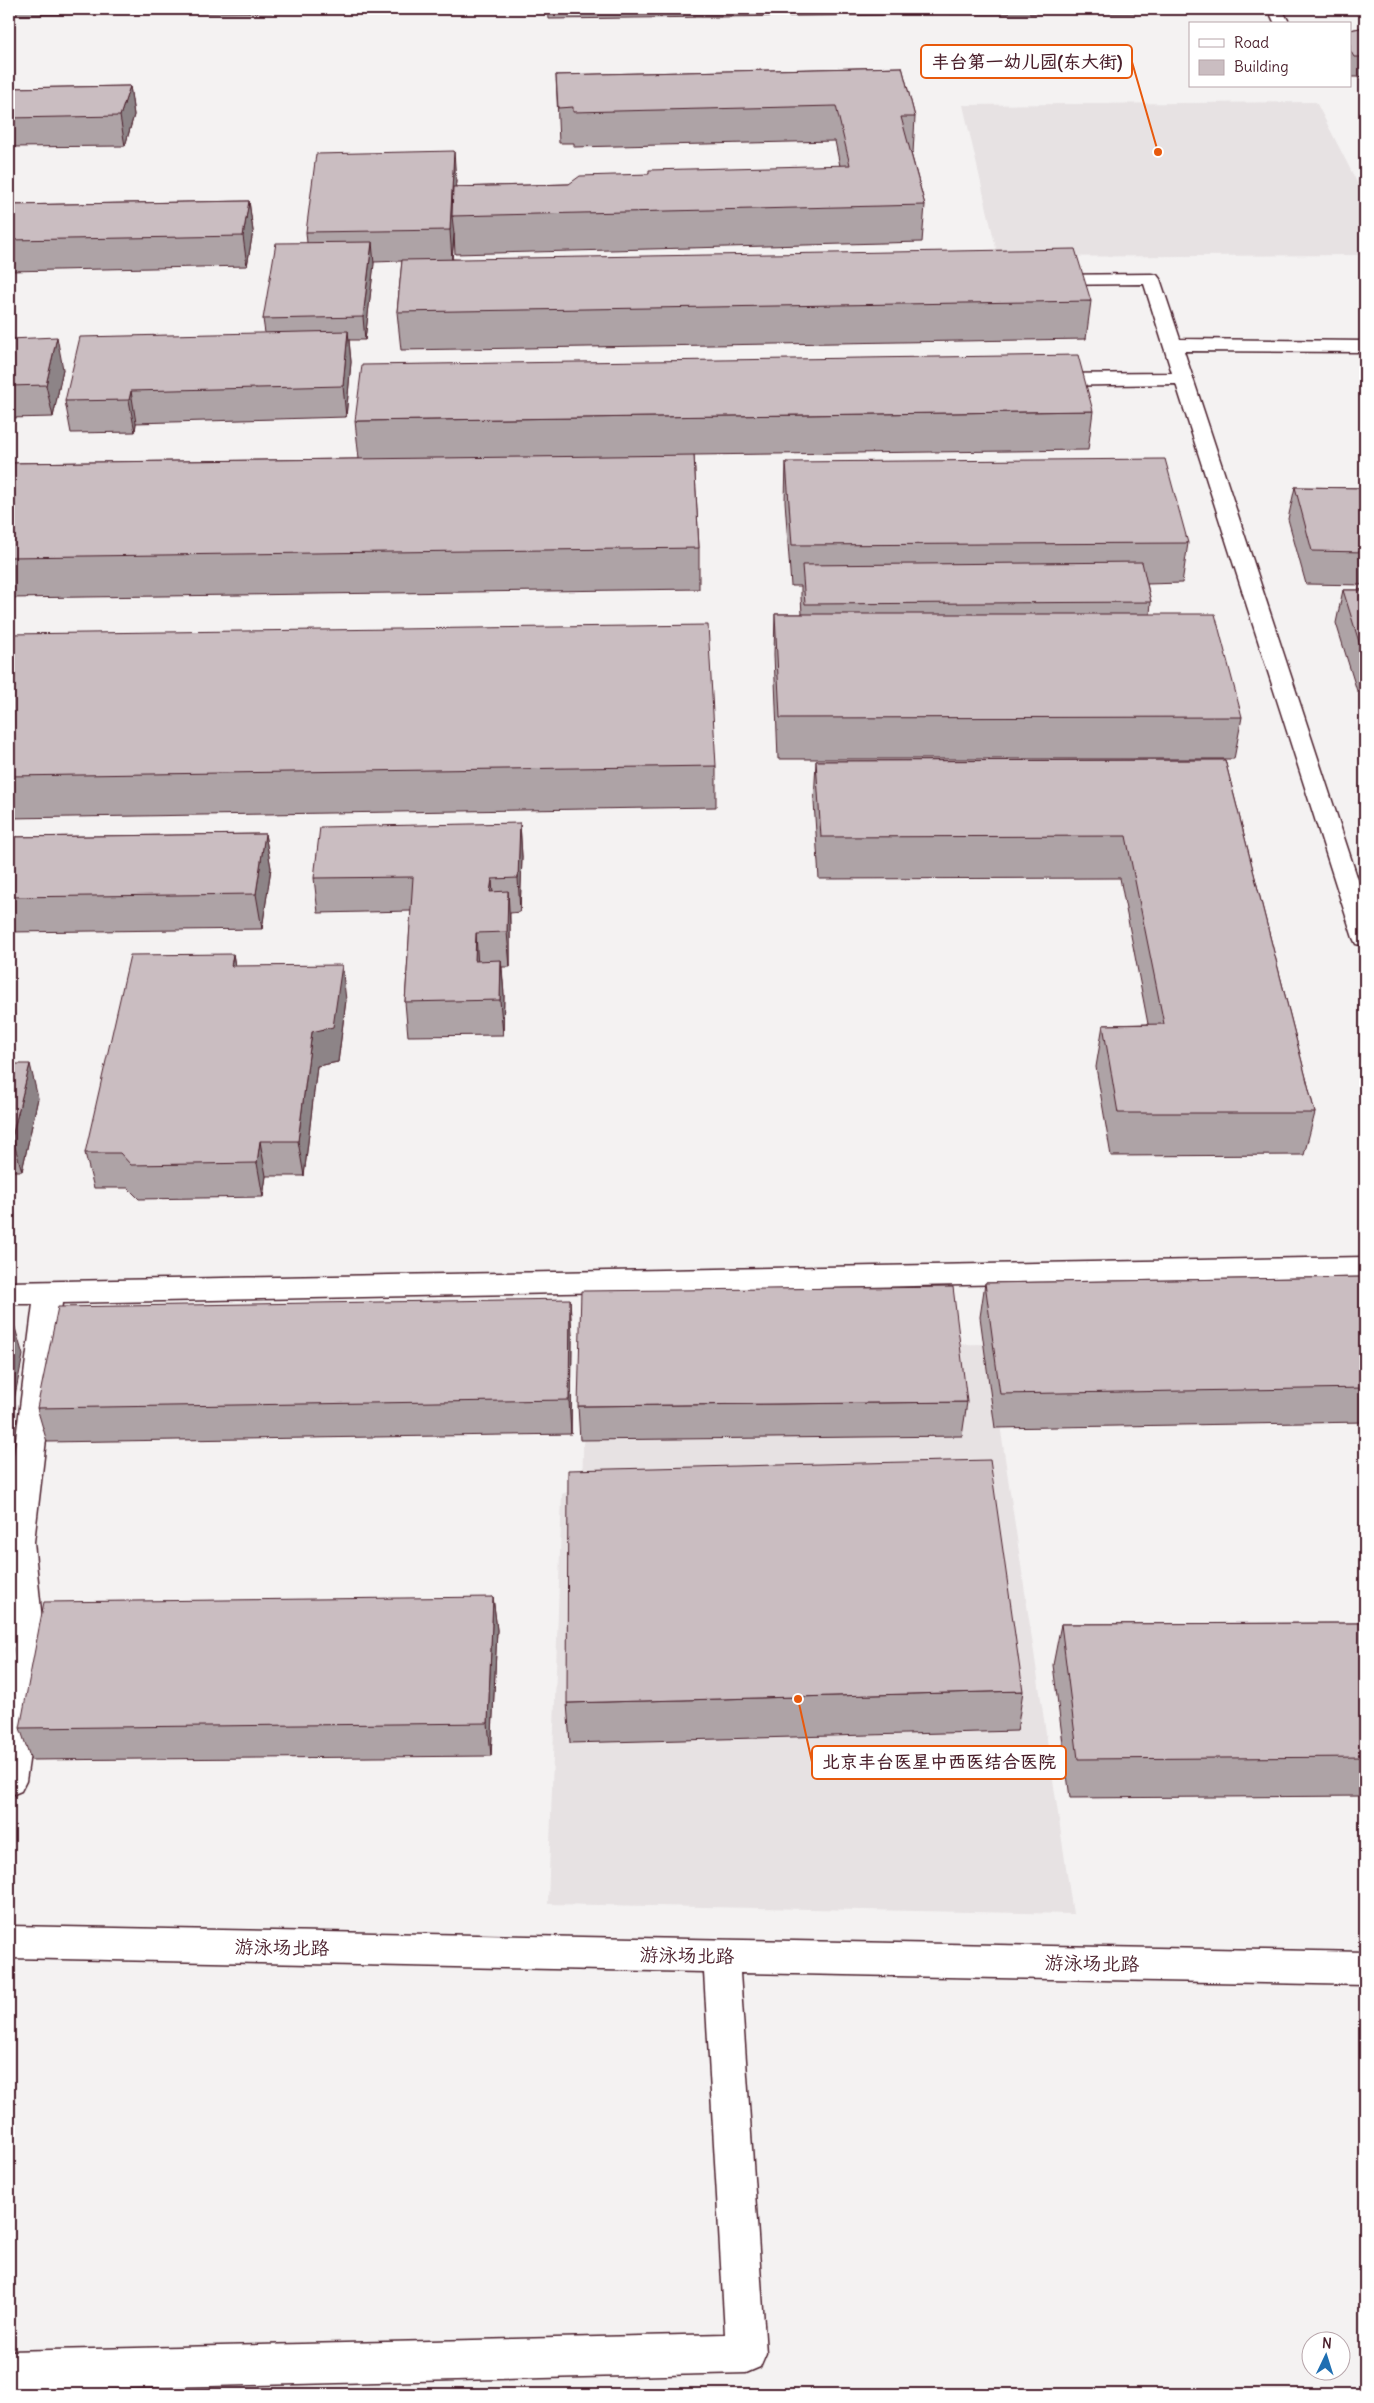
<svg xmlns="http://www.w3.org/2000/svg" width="1374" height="2403" viewBox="0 0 1374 2403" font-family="Delius,'LXGW WenKai TC',sans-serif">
<rect width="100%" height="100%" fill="#f4f2f2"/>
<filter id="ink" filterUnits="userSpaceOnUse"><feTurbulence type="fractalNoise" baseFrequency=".02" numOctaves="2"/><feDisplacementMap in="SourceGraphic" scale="10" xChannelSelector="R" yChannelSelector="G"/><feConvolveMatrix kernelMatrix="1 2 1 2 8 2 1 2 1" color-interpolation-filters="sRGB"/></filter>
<g filter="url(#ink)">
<path fill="#e7e2e3" d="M 1316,102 L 1365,198 L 1365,255 L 998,257 L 963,105 Z
M 988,1344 L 1073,1914 L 548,1904 L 562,1494 L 582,1486 L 586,1350 Z"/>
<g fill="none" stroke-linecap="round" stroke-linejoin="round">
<g stroke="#4a1f2b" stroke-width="3">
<path id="minor" d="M 1268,9 L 1282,9 L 1290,24 L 1275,24 Z
M 1151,274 L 1157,275 L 1160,279 L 1180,339 L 1365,341 L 1365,352 L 1184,351 L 1365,901 L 1365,946 L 1356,944 L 1353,938 L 1176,384 L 1047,386 L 1040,384 L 1038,380 L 1040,376 L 1047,374 L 1172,373 L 1144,284 L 1046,285 L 1040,284 L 1037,280 L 1040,276 L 1046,275 Z
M 1365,1257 L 1365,1277 L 62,1303 L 34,1542 L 45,1650 L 26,1781 L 21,1791 L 9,1796 L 9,1676 L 13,1650 L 9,1607 L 9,1494 L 33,1304 L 9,1304 L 9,1282 Z
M 9,1926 L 1365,1952 L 1365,1985 L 740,1973 L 766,2353 L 760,2367 L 746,2373 L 9,2391 L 9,2351 L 725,2334 L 704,1972 L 9,1958 Z"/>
</g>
<use href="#minor" fill="#fff" fill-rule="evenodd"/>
</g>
<path fill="#aea3a6" stroke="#4a1f2b" d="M 9,9 L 434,9 L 434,11 L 9,15 Z
M 548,9 L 884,9 L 883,15 L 549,19 Z
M 949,9 L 1192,9 L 1191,13 L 950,14 Z
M 1365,27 L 1365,77 L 1350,77 L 1350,30 Z
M 902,67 L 915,117 L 913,153 L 911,153 L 925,205 L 922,242 L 455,254 L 454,234 L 452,259 L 1091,301 L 1086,339 L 401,350 L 397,312 L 402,261 L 374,262 L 365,340 L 349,340 L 351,362 L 346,417 L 136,423 L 135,432 L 71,433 L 65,401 L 265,333 L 263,319 L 307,243 L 306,232 L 456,181 L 455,187 L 569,184 L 649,174 L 840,166 L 835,141 L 574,147 L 574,143 L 559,143 L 556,75 Z
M 130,86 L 134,115 L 125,146 L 9,147 L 9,88 Z
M 249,201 L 253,231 L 247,266 L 9,271 L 9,205 Z
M 9,339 L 63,369 L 53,417 L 9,418 Z
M 1093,411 L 1088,450 L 694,455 L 699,548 L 699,589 L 9,598 L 9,463 L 359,459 L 355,421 Z
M 786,462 L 1188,543 L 1182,583 L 1147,584 L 1151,602 L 1150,614 L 1242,717 L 1234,759 L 778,759 L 774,654 L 775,614 L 802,614 L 801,598 L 801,586 L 791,586 L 785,501 Z
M 1295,487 L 1365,488 L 1365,585 L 1306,584 L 1288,519 Z
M 1343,590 L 1365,590 L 1365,692 L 1357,691 L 1336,623 Z
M 9,634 L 716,766 L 716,807 L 9,818 Z
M 1225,760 L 1315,1113 L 1304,1155 L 1111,1156 L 1096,1067 L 1103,1025 L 1148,1024 L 1120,878 L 819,879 L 814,802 L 816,761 Z
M 520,823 L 522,857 L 520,912 L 510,913 L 510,967 L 502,967 L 504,995 L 503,1035 L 408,1036 L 405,1002 L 411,911 L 318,913 L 314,878 Z
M 265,834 L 271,868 L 262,929 L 9,932 L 9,837 Z
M 233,954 L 235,966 L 346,1000 L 338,1062 L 317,1066 L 304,1176 L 266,1176 L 263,1197 L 139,1199 L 128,1188 L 94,1188 L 85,1153 Z
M 9,1064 L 38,1098 L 22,1171 L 9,1171 Z
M 1365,1277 L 1365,1422 L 995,1428 L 980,1317 L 985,1283 Z
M 572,1334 L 571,1434 L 47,1442 L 37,1408 Z
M 967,1402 L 962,1436 L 580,1440 L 578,1406 Z
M 493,1597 L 497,1630 L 491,1756 L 31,1760 L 20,1728 Z
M 1365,1623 L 1365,1796 L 1070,1798 L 1053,1665 L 1061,1624 Z
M 1023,1691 L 1017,1731 L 570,1743 L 567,1703 Z"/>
<path fill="#8d8487" stroke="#4a1f2b" d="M 130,86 L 134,115 L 125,146 L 120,116 Z
M 454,151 L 456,181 L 454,216 L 452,216 L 454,234 L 452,260 L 450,230 Z
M 249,201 L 253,231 L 247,266 L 243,236 Z
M 372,242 L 374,264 L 365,340 L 363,317 Z
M 348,331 L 351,362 L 346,417 L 343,386 Z
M 57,337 L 63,369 L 53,417 L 46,385 Z
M 131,391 L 136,423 L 135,432 L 129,400 Z
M 520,823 L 522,857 L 520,912 L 518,878 Z
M 265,834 L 271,868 L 262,929 L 256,894 Z
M 492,879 L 494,913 L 490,892 Z
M 508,891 L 510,926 L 510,967 L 507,932 Z
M 476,933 L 478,967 L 475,961 Z
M 233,954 L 239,989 L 231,966 Z
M 501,960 L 504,995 L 503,1035 L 500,1000 Z
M 342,965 L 346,1000 L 338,1062 L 317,1066 L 304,1176 L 298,1141 L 312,1032 Z
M 30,1064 L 38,1098 L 22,1171 L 12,1137 Z
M 260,1141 L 266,1176 L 263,1197 L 257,1163 Z
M 570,1299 L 572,1334 L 571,1434 L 569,1400 Z
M 13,1321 L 23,1355 L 9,1425 L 9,1340 Z
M 493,1597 L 497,1630 L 491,1756 L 488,1723 Z"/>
<path fill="#cabdc1" stroke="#4a1f2b" d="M 1365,27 L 1365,57 L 1354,57 L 1350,50 L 1350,30 Z
M 902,67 L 915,117 L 901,117 L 925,205 L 452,216 L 453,187 L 569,184 L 580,176 L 649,174 L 649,170 L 850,165 L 836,106 L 573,112 L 573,107 L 558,108 L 556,75 Z
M 130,86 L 120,116 L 9,118 L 9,88 Z
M 454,151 L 450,230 L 306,232 L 316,154 Z
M 249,201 L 243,236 L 9,240 L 9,205 Z
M 372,242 L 363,317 L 263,319 L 276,243 Z
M 1075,249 L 1091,301 L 397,312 L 402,260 Z
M 348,331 L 343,386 L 131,391 L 129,400 L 65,401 L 80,337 Z
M 57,337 L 46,385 L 9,386 L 9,339 Z
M 1078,355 L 1093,411 L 355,421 L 362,365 Z
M 694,455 L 699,548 L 9,557 L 9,463 Z
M 1165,459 L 1188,543 L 792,545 L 786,462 Z
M 1295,487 L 1365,488 L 1365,552 L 1312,551 Z
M 1142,562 L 1151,602 L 805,604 L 802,565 Z
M 1343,590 L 1365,590 L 1365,658 L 1364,658 Z
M 775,614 L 1215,614 L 1242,717 L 780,718 Z
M 708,625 L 716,766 L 9,776 L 9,634 Z
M 1225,760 L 1315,1113 L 1118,1113 L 1103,1025 L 1164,1024 L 1126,836 L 821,837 L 816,761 Z
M 520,823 L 518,878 L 492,879 L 490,892 L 508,891 L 507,932 L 476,933 L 475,961 L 501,960 L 500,1000 L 405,1002 L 413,877 L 314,878 L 320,827 Z
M 265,834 L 256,894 L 9,897 L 9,837 Z
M 233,954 L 231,966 L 342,965 L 333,1027 L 312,1032 L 298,1141 L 260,1141 L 257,1163 L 131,1165 L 120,1153 L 85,1153 L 130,955 Z
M 9,1064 L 30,1064 L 12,1137 L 9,1137 Z
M 1365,1277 L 1365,1388 L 1000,1394 L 985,1283 Z
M 953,1287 L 967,1402 L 578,1406 L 581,1291 Z
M 570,1299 L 569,1400 L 37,1408 L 58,1307 Z
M 9,1321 L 13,1321 L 9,1340 Z
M 990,1460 L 1023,1691 L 567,1703 L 568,1470 Z
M 493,1597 L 488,1723 L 20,1728 L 44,1602 Z
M 1365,1623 L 1365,1757 L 1078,1759 L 1061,1624 Z"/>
</g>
<g text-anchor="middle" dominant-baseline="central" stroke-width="4" stroke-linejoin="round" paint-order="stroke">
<g font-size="19" fill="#4a1f2b" stroke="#fff">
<text transform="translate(282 1947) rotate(1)">游泳场北路</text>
<text transform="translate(687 1955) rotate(1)">游泳场北路</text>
<text transform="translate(1092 1963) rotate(1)">游泳场北路</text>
</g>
</g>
<path fill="none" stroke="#e8590c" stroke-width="2" d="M1158 152L1132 62M798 1699L812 1762"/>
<g fill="#e8590c" stroke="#fff" stroke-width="2">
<circle cx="1158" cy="152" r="5"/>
<circle cx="798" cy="1699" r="5"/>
</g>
<g fill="#fff" stroke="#e8590c" stroke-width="2">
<rect x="921" y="45" width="211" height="33" rx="5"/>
<rect x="812" y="1746" width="254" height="33" rx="5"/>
</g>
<g font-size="18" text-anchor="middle" font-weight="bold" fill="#4a1f2b">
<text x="1027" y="68">丰台第一幼儿园(东大街)</text>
<text x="939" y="1768">北京丰台医星中西医结合医院</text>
</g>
<rect width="1374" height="2403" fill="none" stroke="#fff" stroke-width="30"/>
<rect x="15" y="15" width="1344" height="2373" fill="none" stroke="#4a1f2b" stroke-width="2" filter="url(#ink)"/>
<rect x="1189" y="22" width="162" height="65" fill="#ffffff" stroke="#b7a5aa"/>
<rect x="1199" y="39" width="25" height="8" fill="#ffffff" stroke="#b7a5aa"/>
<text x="1234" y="48" font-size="15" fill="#4a1f2b">Road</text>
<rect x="1199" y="60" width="25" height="15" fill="#cabdc1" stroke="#b7a5aa"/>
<text x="1234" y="72" font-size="15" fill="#4a1f2b">Building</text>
<g transform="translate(1326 2356) rotate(4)"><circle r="24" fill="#ffffff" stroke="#b7a5aa"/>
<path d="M0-4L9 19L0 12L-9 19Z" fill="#1f6fb2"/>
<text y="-8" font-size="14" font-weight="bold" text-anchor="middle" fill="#4a1f2b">N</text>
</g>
</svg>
